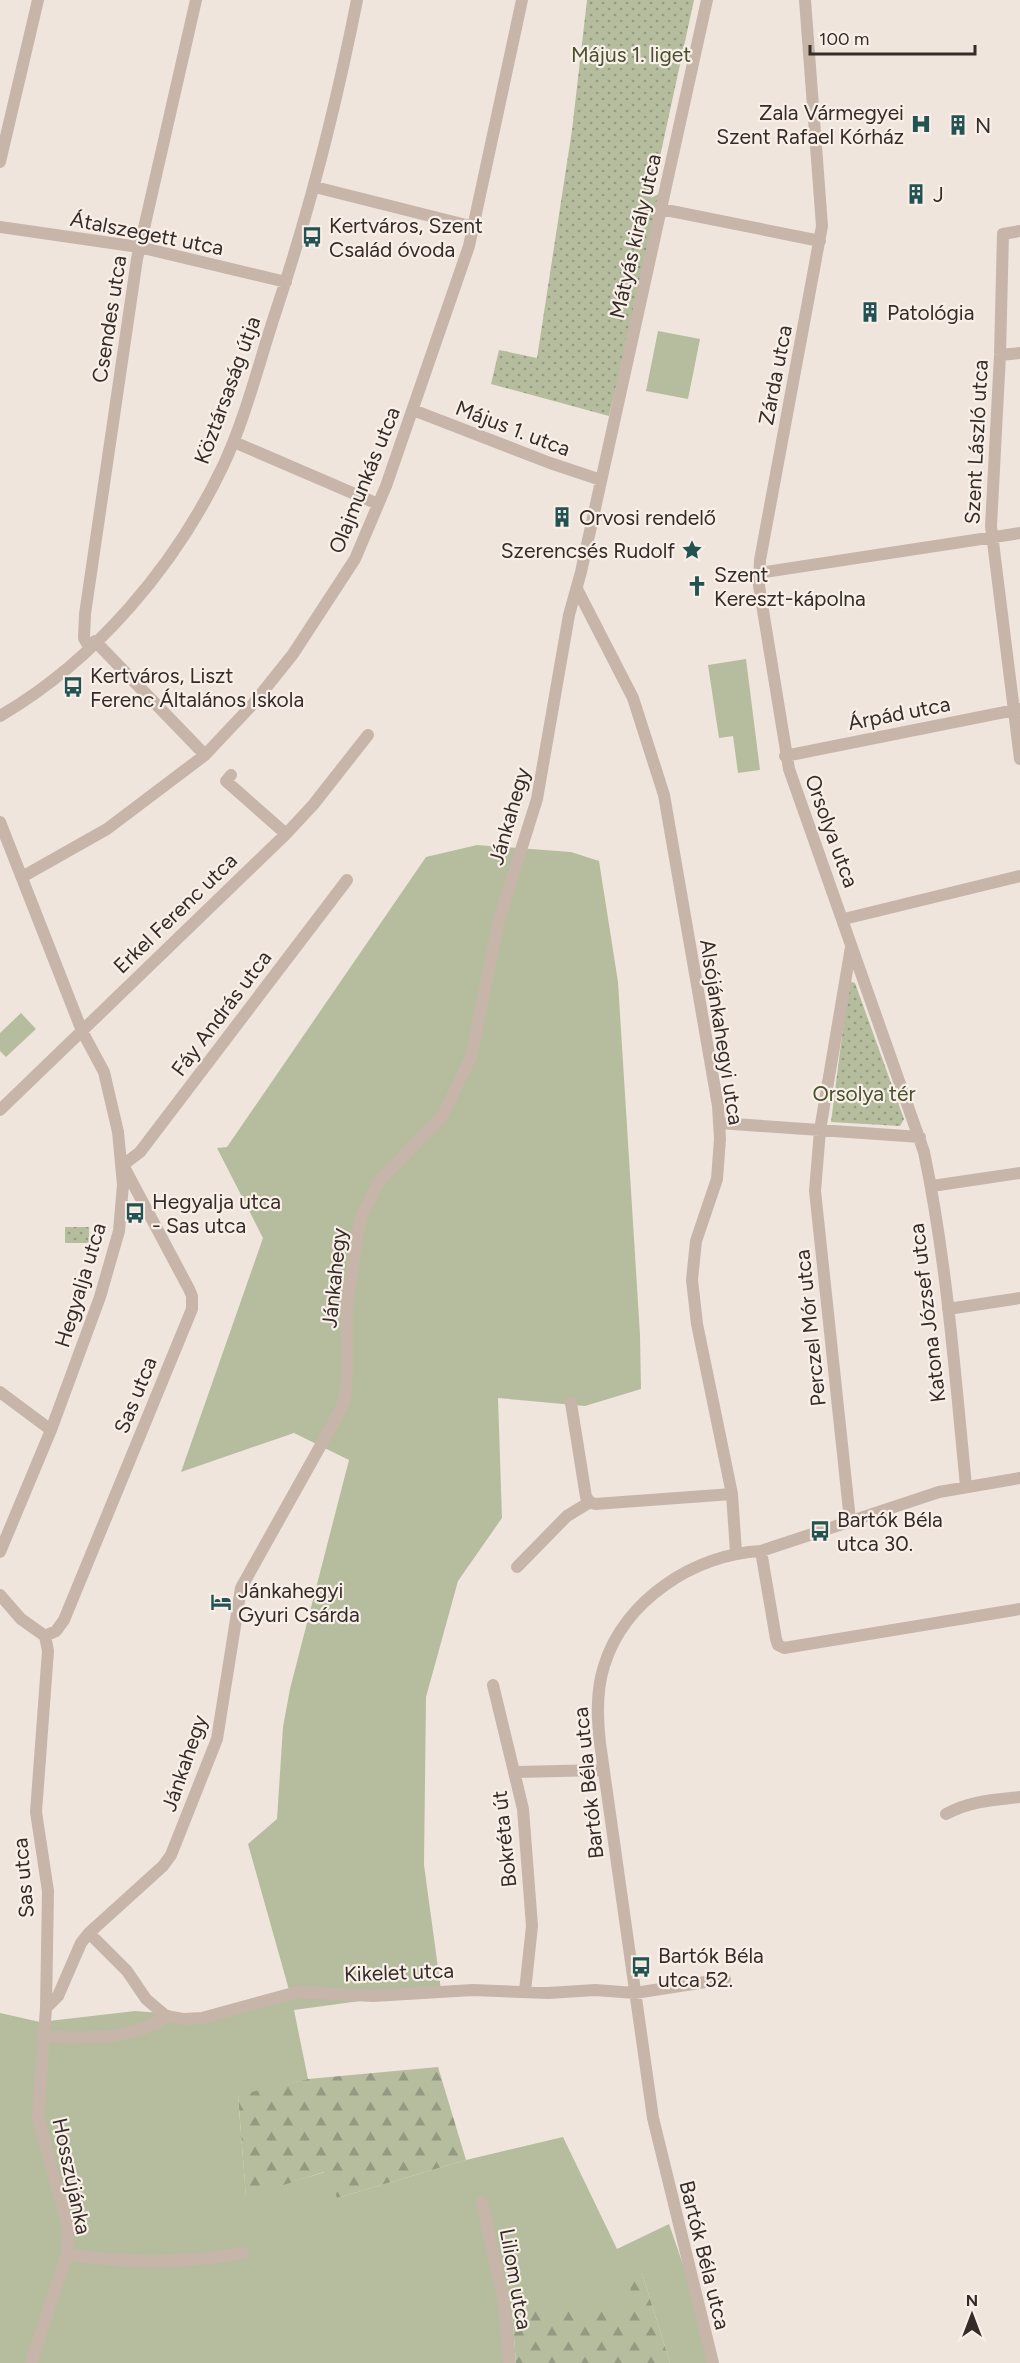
<svg xmlns="http://www.w3.org/2000/svg" width="1020" height="2363" viewBox="0 0 1020 2363" font-family="Figtree,sans-serif">
<defs>
<pattern id="forest-firs" width="22" height="20" patternUnits="userSpaceOnUse" patternTransform="scale(1.5)"><rect width="22" height="20" fill="#b5bd9e"/><path d="M5 1l3.5 6h-7zM16 11l3.5 6h-7z" fill="#949a81"/></pattern>
<pattern id="park-dots" width="8" height="8" patternUnits="userSpaceOnUse" patternTransform="scale(1.5)"><rect width="8" height="8" fill="#b5bd9e"/><path d="M2 2h.1M6 6h.1" fill="none" stroke="#949a81" stroke-width="1.8" stroke-linecap="round"/></pattern>
</defs>
<rect width="100%" height="100%" fill="#f0e5dc"/>
<path fill="#b5bd9e" d="M 658,331 L 700,339 L 688,399 L 646,391 Z
M 746,659 L 760,770 L 738,773 L 733,736 L 719,738 L 708,665 Z
M 477,845 L 571,852 L 599,861 L 618,982 L 640,1335 L 641,1389 L 585,1406 L 498,1398 L 502,1518 L 458,1581 L 426,1697 L 424,1865 L 441,1990 L 294,2010 L 308,2079 L 238,2096 L 246,2196 L 325,2172 L 337,2198 L 466,2160 L 563,2137 L 617,2249 L 669,2224 L 717,2363 L 670,2363 L 642,2273 L 636,2311 L 512,2311 L 516,2363 L 0,2363 L 0,2013 L 40,2022 L 135,2011 L 199,2016 L 291,1997 L 248,1844 L 277,1819 L 283,1727 L 290,1689 L 349,1460 L 294,1433 L 181,1472 L 263,1238 L 217,1148 L 227,1147 L 426,857 Z
M 21,1013 L 36,1029 L 6,1057 L 0,1051 L 0,1033 Z"/>
<path fill="url(#forest-firs)" d="M 438,2067 L 466,2160 L 337,2198 L 324,2172 L 246,2197 L 238,2095 L 308,2079 Z
M 642,2273 L 670,2363 L 516,2363 L 512,2311 L 636,2311 L 627,2276 Z"/>
<path fill="url(#park-dots)" d="M 587,0 L 694,0 L 651,198 L 664,191 L 609,416 L 491,384 L 499,350 L 537,358 L 572,130 Z
M 849,981 L 855,983 L 904,1119 L 900,1126 L 831,1122 Z
M 65,1227 L 89,1227 L 89,1243 L 65,1243 Z"/>
<g fill="none" stroke-linecap="round" stroke-linejoin="round">
<path stroke="#c7b5a9" stroke-width="12" d="M 805,0 L 822,226 L 760,560 L 759,586 L 789,769 L 924,1152 C 947,1262 955,1375 966,1486
M 0,162 L 38,0
M 315,187 L 474,227
M 661,209 L 820,241
M 0,227 L 139,247 L 286,282
M 1020,231 L 1003,234 L 1000,355 L 991,526 L 1020,759
M 1000,355 L 1020,353
M 413,410 L 550,463 L 601,480
M 234,442 L 378,504
M 759,573 L 1020,533
M 577,589 L 633,698 L 664,795 L 718,1106 L 720,1139 L 717,1179 L 696,1241 L 692,1280 L 697,1324 L 732,1494 L 736,1552
M 95,641 L 205,755
M 89,647 L 84,638 L 85,614 L 137,259 L 196,0
M 0,716 C 96,660 176,565 223,466 C 246,417 259,362 276,311 C 310,209 336,106 357,0
M 785,756 L 1020,709
M 231,775 L 226,781 L 286,834
M 0,822 L 82,1031 L 104,1072 L 118,1132 L 123,1185 L 119,1231 L 100,1297 L 51,1430 L 0,1552
M 22,877 L 107,829 L 205,755 L 253,704 L 293,654 L 355,559 L 386,486 L 469,246 L 522,0
M 844,919 L 1020,876
M 0,1110 L 286,834 L 313,805 L 368,735
M 719,1123 L 920,1137
M 932,1186 L 1020,1173
M 948,1309 L 1020,1298
M 0,1392 L 51,1430
M 571,1403 L 586,1497 L 590,1502
M 590,1502 L 595,1504 L 732,1494
M 850,1520 L 815,1191 L 820,1130 L 851,947
M 761,1551 L 776,1639 L 778,1645 L 784,1648 L 1020,1609
M 517,1567 L 567,1516 L 590,1502
M 0,1595 L 21,1619 L 45,1636 L 48,1651 L 36,1812 L 48,1891 L 46,2008 L 38,2118 L 68,2227 L 67,2254 L 31,2363
M 45,1636 L 56,1631 L 64,1620 L 192,1309 L 192,1296 L 189,1289 L 123,1165 L 140,1152 L 347,880
M 493,1685 L 523,1809 L 532,1926 L 525,1991
M 516,1772 L 603,1770
M 946,1814 C 970,1801 993,1800 1020,1797
M 89,1933 L 127,1971 L 146,1999 L 166,2016 L 183,2019 L 202,2018 L 297,1992 L 373,1996 L 473,1990 L 548,1993 L 595,1990 L 635,1993 L 725,1979
M 46,2008 L 58,1996 L 81,1943 L 89,1933 L 163,1866 L 171,1855 L 217,1739 L 241,1588 L 336,1418 L 345,1399 L 347,1376 L 347,1306 L 360,1219 L 379,1181 L 443,1115 L 471,1057 L 499,920 L 537,799 L 569,615 L 581,572 L 707,0
M 42,2036 C 82,2039 134,2040 168,2016
M 482,2202 L 504,2304 L 509,2363
M 67,2254 C 127,2264 182,2264 243,2253
M 713,2363 L 653,2118 L 600,1743 C 597,1717 596,1691 604,1666 C 624,1600 695,1554 761,1551 L 939,1492 L 1020,1478"/>
</g>
<defs>
<g id="hospital-bare" transform="scale(1.62)"><path d="M-5-5h3v3.5h4V-5h3V5h-3V1.5h-4V5h-3Z" fill="#225252" stroke="#f8f0e8" stroke-width="2.5" paint-order="stroke"/></g>
<g id="building-bare" transform="scale(1.62)"><path d="M-4-6H4V6H1V3H-1V6H-4ZM-2.5-4.3h1.7v1.8h-1.7ZM.8-4.3h1.7v1.8H.8ZM-2.5-1h1.7V.8h-1.7ZM.8-1h1.7V.8H.8Z" fill="#225252" stroke="#f8f0e8" stroke-width="2.5" paint-order="stroke"/></g>
<g id="bus-bare" transform="scale(1.62)"><path d="M-5-6H5V4H4V6H2V4H-2V6H-4V4H-5ZM-3.5-4V0h7V-4ZM-3.5 1.2v1.5H-2V1.2ZM2 1.2v1.5H3.5V1.2Z" fill="#225252" stroke="#f8f0e8" stroke-width="2.5" paint-order="stroke"/></g>
<g id="sight-bare" transform="scale(1.62)"><path d="M0-6L1.8-2.2L6-1.7L2.9 1.2L3.7 5.4L0 3.3L-3.7 5.4L-2.9 1.2L-6-1.7L-1.8-2.2Z" fill="#225252" stroke="#f8f0e8" stroke-width="2.5" paint-order="stroke"/></g>
<g id="church-bare" transform="scale(1.62)"><path d="M-1.2-6h2.4v3.5h3.3v2.4h-3.3V6h-2.4V-.1h-3.3v-2.4h3.3Z" fill="#225252" stroke="#f8f0e8" stroke-width="2.5" paint-order="stroke"/></g>
<g id="hotel-bare" transform="scale(1.62)"><path d="M-6-4.5h1.5V1H6V5H4.5V3h-9V5H-6ZM-4 0a1.8 1.8 0 1 1 3.6 0ZM.5 0V-2.5h3Q6-2.5 6 0Z" fill="#225252" stroke="#f8f0e8" stroke-width="2.5" paint-order="stroke"/></g>
</defs>
<g fill-rule="evenodd">
<use href="#hospital-bare" x="921" y="124"/>
<use href="#building-bare" x="958" y="125"/>
<use href="#building-bare" x="916" y="194"/>
<use href="#bus-bare" x="312" y="237"/>
<use href="#building-bare" x="870" y="312"/>
<use href="#building-bare" x="562" y="517"/>
<use href="#sight-bare" x="692" y="550"/>
<use href="#church-bare" x="697" y="586"/>
<use href="#bus-bare" x="73" y="687"/>
<use href="#bus-bare" x="135" y="1213"/>
<use href="#bus-bare" x="820" y="1531"/>
<use href="#hotel-bare" x="221" y="1602"/>
<use href="#bus-bare" x="641" y="1967"/>
</g>
<g text-anchor="middle" dominant-baseline="central" stroke-width="4.5" stroke-linejoin="round" paint-order="stroke">
<g font-size="21" fill="#47512e" stroke="#f8f0e8">
<text x="631" y="54">Május 1. liget</text>
<text x="864" y="1093">Orsolya tér</text>
</g>
<g font-size="21" fill="#352b28" stroke="#f8f0e8" text-anchor="start">
<text x="904" y="112" text-anchor="end">Zala Vármegyei<tspan x="904" dy="24">Szent Rafael Kórház</tspan></text>
<text x="975" y="125">N</text>
<text x="933" y="194">J</text>
<text x="329" y="225">Kertváros, Szent<tspan x="329" dy="24">Család óvoda</tspan></text>
<text x="887" y="312">Patológia</text>
<text x="579" y="517">Orvosi rendelő</text>
<text x="675" y="550" text-anchor="end">Szerencsés Rudolf</text>
<text x="714" y="574">Szent<tspan x="714" dy="24">Kereszt-kápolna</tspan></text>
<text x="90" y="675">Kertváros, Liszt<tspan x="90" dy="24">Ferenc Általános Iskola</tspan></text>
<text x="152" y="1201">Hegyalja utca<tspan x="152" dy="24">- Sas utca</tspan></text>
<text x="837" y="1519">Bartók Béla<tspan x="837" dy="24">utca 30.</tspan></text>
<text x="238" y="1590">Jánkahegyi<tspan x="238" dy="24">Gyuri Csárda</tspan></text>
<text x="658" y="1955">Bartók Béla<tspan x="658" dy="24">utca 52.</tspan></text>
</g>
<g font-size="21" fill="#352b28" stroke="#f8f0e8">
<text transform="translate(147 233) rotate(11)">Átalszegett utca</text>
<text transform="translate(635 236) rotate(-77)">Mátyás király utca</text>
<text transform="translate(109 319) rotate(-81)">Csendes utca</text>
<text transform="translate(775 375) rotate(-79)">Zárda utca</text>
<text transform="translate(227 390) rotate(-70)">Köztársaság útja</text>
<text transform="translate(513 428) rotate(21)">Május 1. utca</text>
<text transform="translate(976 442) rotate(-87)">Szent László utca</text>
<text transform="translate(364 480) rotate(-68)">Olajmunkás utca</text>
<text transform="translate(899 713) rotate(-11)">Árpád utca</text>
<text transform="translate(509 816) rotate(-74)">Jánkahegy</text>
<text transform="translate(832 831) rotate(70)">Orsolya utca</text>
<text transform="translate(175 913) rotate(-44)">Erkel Ferenc utca</text>
<text transform="translate(221 1013) rotate(-53)">Fáy András utca</text>
<text transform="translate(722 1032) rotate(81)">Alsójánkahegyi utca</text>
<text transform="translate(334 1278) rotate(-84)">Jánkahegy</text>
<text transform="translate(80 1285) rotate(-73)">Hegyalja utca</text>
<text transform="translate(927 1313) rotate(-97)">Katona József utca</text>
<text transform="translate(810 1328) rotate(-96)">Perczel Mór utca</text>
<text transform="translate(135 1395) rotate(-68)">Sas utca</text>
<text transform="translate(184 1763) rotate(-71)">Jánkahegy</text>
<text transform="translate(588 1783) rotate(-96)">Bartók Béla utca</text>
<text transform="translate(504 1839) rotate(-96)">Bokréta út</text>
<text transform="translate(23 1878) rotate(-95)">Sas utca</text>
<text transform="translate(399 1972) rotate(-2)">Kikelet utca</text>
<text transform="translate(72 2176) rotate(78)">Hosszújánka</text>
<text transform="translate(705 2255) rotate(76)">Bartók Béla utca</text>
<text transform="translate(516 2279) rotate(80)">Liliom utca</text>
</g>
</g>
<g transform="translate(972 2315)" stroke="#f8f0e8" stroke-width="4.5" paint-order="stroke">
<path d="M0-4.5L10 22L0 15L-10 22Z" fill="#352b28"/>
<text y="-9" font-size="16" font-weight="bold" text-anchor="middle" fill="#352b28">N</text>
</g>
<path d="M810 45v9h165v-9" fill="none" stroke="#352b28" stroke-width="3"/>
<text x="819" y="45" font-size="18" fill="#352b28" stroke="#f8f0e8" stroke-width="4.5" paint-order="stroke">100 m</text>
</svg>
